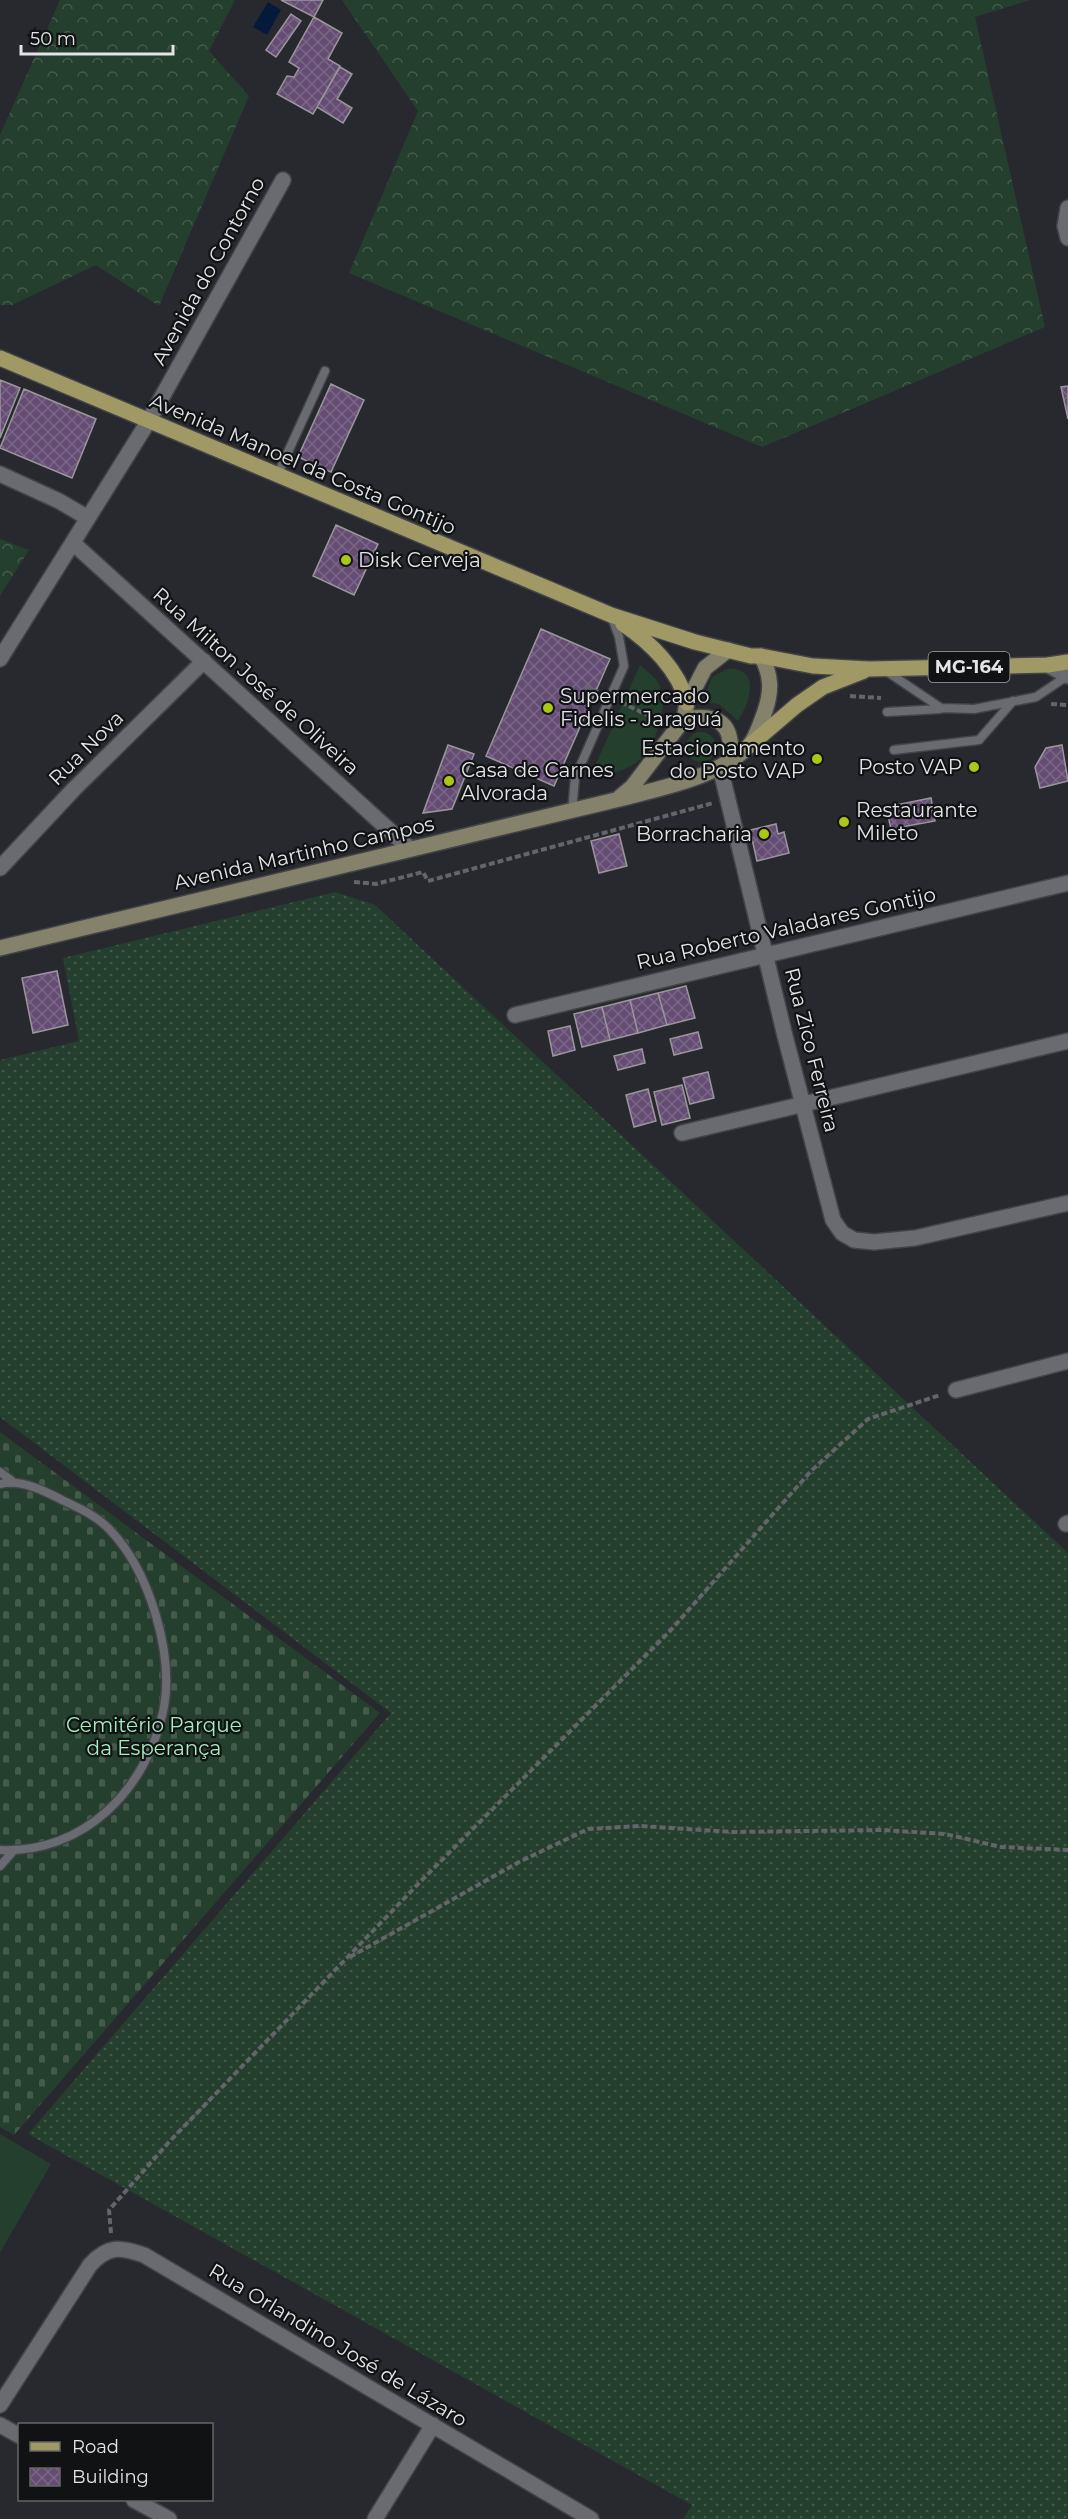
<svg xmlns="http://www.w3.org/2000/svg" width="1068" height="2519" viewBox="0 0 1068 2519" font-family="Montserrat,sans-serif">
<defs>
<pattern id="grass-dots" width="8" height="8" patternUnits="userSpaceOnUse" patternTransform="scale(1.5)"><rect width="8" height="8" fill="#243f2d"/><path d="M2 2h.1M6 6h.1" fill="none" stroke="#445b4b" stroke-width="1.8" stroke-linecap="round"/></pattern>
<pattern id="forest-crowns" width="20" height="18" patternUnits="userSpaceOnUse" patternTransform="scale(1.5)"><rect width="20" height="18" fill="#243f2d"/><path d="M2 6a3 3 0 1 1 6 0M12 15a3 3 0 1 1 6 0" fill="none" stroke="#445b4b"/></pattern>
<pattern id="cemetery-stones" width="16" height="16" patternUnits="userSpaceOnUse" patternTransform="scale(1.5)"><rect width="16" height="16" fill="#243f2d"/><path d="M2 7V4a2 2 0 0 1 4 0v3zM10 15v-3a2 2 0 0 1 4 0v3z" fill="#445b4b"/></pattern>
<pattern id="building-cross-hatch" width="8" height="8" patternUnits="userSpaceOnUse" patternTransform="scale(1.5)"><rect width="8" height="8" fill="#644c73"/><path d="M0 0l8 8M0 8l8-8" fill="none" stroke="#7a6687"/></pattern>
</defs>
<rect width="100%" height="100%" fill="#28292e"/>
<path fill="url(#grass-dots)" d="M 335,892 L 375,905 L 1068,1553 L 1068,2519 L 683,2519 L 692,2505 L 28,2134 L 391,1713 L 0,1417 L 0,1060 L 79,1041 L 63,958 Z"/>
<path fill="url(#forest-crowns)" d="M 60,0 L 235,0 L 209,51 L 249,96 L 159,306 L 96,265 L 12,305 L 0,305 L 0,135 Z
M 342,0 L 1030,0 L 975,17 L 1045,327 L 762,447 L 349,273 L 418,111 Z
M 0,539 L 29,550 L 0,596 Z"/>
<path fill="url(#cemetery-stones)" d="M 0,1432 L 380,1713 L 14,2135 L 0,2127 Z"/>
<path fill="#243f2d" d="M 640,665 C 645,670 653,675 657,681 C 672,702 655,752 634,764 C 620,773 605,774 590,777 Z
M 727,669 C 763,667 749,703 738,721 L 719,704 L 703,702 L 712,677 Z
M686 747a15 15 0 1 1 30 0a15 15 0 1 1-30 0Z
M 0,2134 L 51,2164 L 0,2253 Z"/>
<path fill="#041a3a" d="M 268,2 L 281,10 L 267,35 L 253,27 Z"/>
<path fill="url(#building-cross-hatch)" stroke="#9a979c" stroke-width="1.5" d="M 281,0 L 323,0 L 314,17 Z
M 291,14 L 301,21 L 276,57 L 266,50 Z
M 314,17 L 342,33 L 328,59 L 340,66 L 313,114 L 277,94 L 287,76 L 294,77 L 299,68 L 289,62 Z
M 340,67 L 352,74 L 337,99 L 352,108 L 343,123 L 317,107 Z
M 0,380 L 20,388 L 0,438 Z
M 331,384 L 364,400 L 331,472 L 298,457 Z
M 1068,386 L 1068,419 L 1061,387 Z
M 1068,386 L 1068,419 L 1061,387 Z
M 24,389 L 96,419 L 72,478 L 0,448 Z
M 336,525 L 378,544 L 354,595 L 313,576 Z
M 541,629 L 610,659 L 554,786 L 486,756 Z
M 448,745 L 474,754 L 452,809 L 423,813 Z
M 1062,745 L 1068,781 L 1040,788 L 1035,767 L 1046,748 Z
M 931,798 L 935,821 L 891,829 L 886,807 Z
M 776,824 L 778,834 L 784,832 L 789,853 L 757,861 L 750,830 Z
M 619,834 L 627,866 L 599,873 L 591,841 Z
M 57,971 L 68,1025 L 33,1033 L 22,978 Z
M 686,986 L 695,1018 L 667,1025 L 658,993 Z
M 658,993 L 667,1025 L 638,1033 L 630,1000 Z
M 630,1000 L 638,1033 L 610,1040 L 602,1007 Z
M 602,1007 L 610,1040 L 582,1047 L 574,1014 Z
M 570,1026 L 575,1050 L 553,1056 L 548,1031 Z
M 698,1032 L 702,1048 L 674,1055 L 670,1039 Z
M 642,1049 L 645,1063 L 618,1070 L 614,1056 Z
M 708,1072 L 714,1098 L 690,1104 L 683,1078 Z
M 682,1085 L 690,1118 L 662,1125 L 654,1092 Z
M 648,1089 L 656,1121 L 634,1127 L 626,1095 Z"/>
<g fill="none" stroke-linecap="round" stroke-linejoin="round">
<g stroke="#434448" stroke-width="11">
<path id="service" d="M 277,476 L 325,371
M 886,671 L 941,708 L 974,709 L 1036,697 L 1067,676
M 887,712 L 940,709
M 894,750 L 979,740 L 1013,701
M 572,811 L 575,778 L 624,666 L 619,637 L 611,615
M 0,1472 L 12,1481
M 0,1484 C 22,1479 45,1491 64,1501 C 81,1509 97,1516 110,1530 C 150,1572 175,1656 163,1712 C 146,1790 83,1854 0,1850
M 0,1866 L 14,1850"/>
</g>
<g stroke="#434448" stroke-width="18">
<path id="minor" d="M 1068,208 L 1065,226 L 1068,238
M 0,474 L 59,501 L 88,518
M 73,543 L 410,849
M 0,659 L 148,422 L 283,180
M 1048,665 L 1068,676
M 720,767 L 785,1036 L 833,1220 L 842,1233 L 854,1240 L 874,1242 L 915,1238 L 1068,1203
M 0,868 L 74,789 L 204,661
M 515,1015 L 1068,883
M 682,1133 L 1068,1041
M 956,1390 L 1068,1361
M 1066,1524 L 1068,1523
M 0,2405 L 90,2265 C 108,2245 120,2247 144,2255 L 591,2519
M 0,2425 L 20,2436
M 134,2500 L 169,2519
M 375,2519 L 433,2425"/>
</g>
<g stroke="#434448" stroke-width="18">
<path id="secondary" d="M 684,719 C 720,713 734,724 730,760
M 620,797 L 632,787 L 684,719 L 687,703 L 705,668 L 728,650
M 0,948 L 628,797 C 668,786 717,777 748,747 C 756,739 760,724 764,714 C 772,692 772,676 761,656"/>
</g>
<g stroke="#434448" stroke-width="18">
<path id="primary" d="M 0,358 L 611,615 L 695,642 L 751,656 L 761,656 L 813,666 L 869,669 L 1048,665 L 1068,662
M 623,624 C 650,642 679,670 687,703
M 749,746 L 797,705 L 823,687 L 864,671"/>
</g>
<path stroke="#64656a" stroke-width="4" stroke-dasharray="6 3" stroke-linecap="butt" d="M 586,687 L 598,692
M 850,696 L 881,698
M 621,702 L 663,723
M 1051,704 L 1068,705
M 354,882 L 376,884 L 423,872 L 428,881 L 713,803
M 350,1957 L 519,1862 L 588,1829 L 640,1826 L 733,1832 L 883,1830 L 945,1834 L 1001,1847 L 1068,1850
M 111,2233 L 109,2210 L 169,2142 L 424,1878 L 670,1631 L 811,1471 L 868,1419 L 940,1395"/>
<use href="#service" stroke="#696b70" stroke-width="8"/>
<use href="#minor" stroke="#696b70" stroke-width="15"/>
<use href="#secondary" stroke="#85826b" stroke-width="15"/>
<use href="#primary" stroke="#a09966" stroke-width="15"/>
</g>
<g fill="#abc616" stroke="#111214" stroke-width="2">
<circle cx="346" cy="560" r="6"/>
<circle cx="548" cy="708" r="6"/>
<circle cx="817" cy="759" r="6"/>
<circle cx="974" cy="767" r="6"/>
<circle cx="449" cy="781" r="6"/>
<circle cx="844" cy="822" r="6"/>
<circle cx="764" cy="834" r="6"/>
</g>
<g text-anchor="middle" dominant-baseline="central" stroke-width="4.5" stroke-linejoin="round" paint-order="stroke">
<rect fill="#111214" stroke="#a4a5a8" stroke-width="1.5" x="928.5" y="652" width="81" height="30" rx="4.5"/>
<g font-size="18" font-weight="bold" fill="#e3e4e7">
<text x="969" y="667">MG-164</text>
</g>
<g font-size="20" fill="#e3e4e7" stroke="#111214">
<text transform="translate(208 271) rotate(-61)">Avenida do Contorno</text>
<text transform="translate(303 464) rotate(23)">Avenida Manoel da Costa Gontijo</text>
<text transform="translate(256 681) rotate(42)">Rua Milton José de Oliveira</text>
<text transform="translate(86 748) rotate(-45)">Rua Nova</text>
<text transform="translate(304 853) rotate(-13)">Avenida Martinho Campos</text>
<text transform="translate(786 928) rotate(-13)">Rua Roberto Valadares Gontijo</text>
<text transform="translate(812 1050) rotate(76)">Rua Zico Ferreira</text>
<text transform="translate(338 2345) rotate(31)">Rua Orlandino José de Lázaro</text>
</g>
<g font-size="20" fill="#e3e4e7" stroke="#111214" text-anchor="start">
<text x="358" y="560">Disk Cerveja</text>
<text x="560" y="696">Supermercado<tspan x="560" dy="23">Fidelis - Jaraguá</tspan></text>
<text x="805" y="748" text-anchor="end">Estacionamento<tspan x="805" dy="23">do Posto VAP</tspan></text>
<text x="962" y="767" text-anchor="end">Posto VAP</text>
<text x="461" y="770">Casa de Carnes<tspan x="461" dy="23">Alvorada</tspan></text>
<text x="856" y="810">Restaurante<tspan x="856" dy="23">Mileto</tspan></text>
<text x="752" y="834" text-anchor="end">Borracharia</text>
</g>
<g font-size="20" fill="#a5ecbc" stroke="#111214">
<text x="154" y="1725">Cemitério Parque<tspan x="154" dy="23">da Esperança</tspan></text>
</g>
</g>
<rect x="18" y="2423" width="195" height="78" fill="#111214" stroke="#656668" stroke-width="1.5"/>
<rect x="30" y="2442" width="30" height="9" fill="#a09966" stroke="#656668" stroke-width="1.5"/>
<text x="72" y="2453" font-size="18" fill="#e3e4e7">Road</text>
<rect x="30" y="2468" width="30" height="18" fill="url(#building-cross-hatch)" stroke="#656668" stroke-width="1.5"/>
<text x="72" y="2483" font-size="18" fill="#e3e4e7">Building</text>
<path d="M21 45v9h152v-9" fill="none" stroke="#e3e4e7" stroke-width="3"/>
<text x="30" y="45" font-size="18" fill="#e3e4e7" stroke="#111214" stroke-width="4.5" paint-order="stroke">50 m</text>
</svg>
